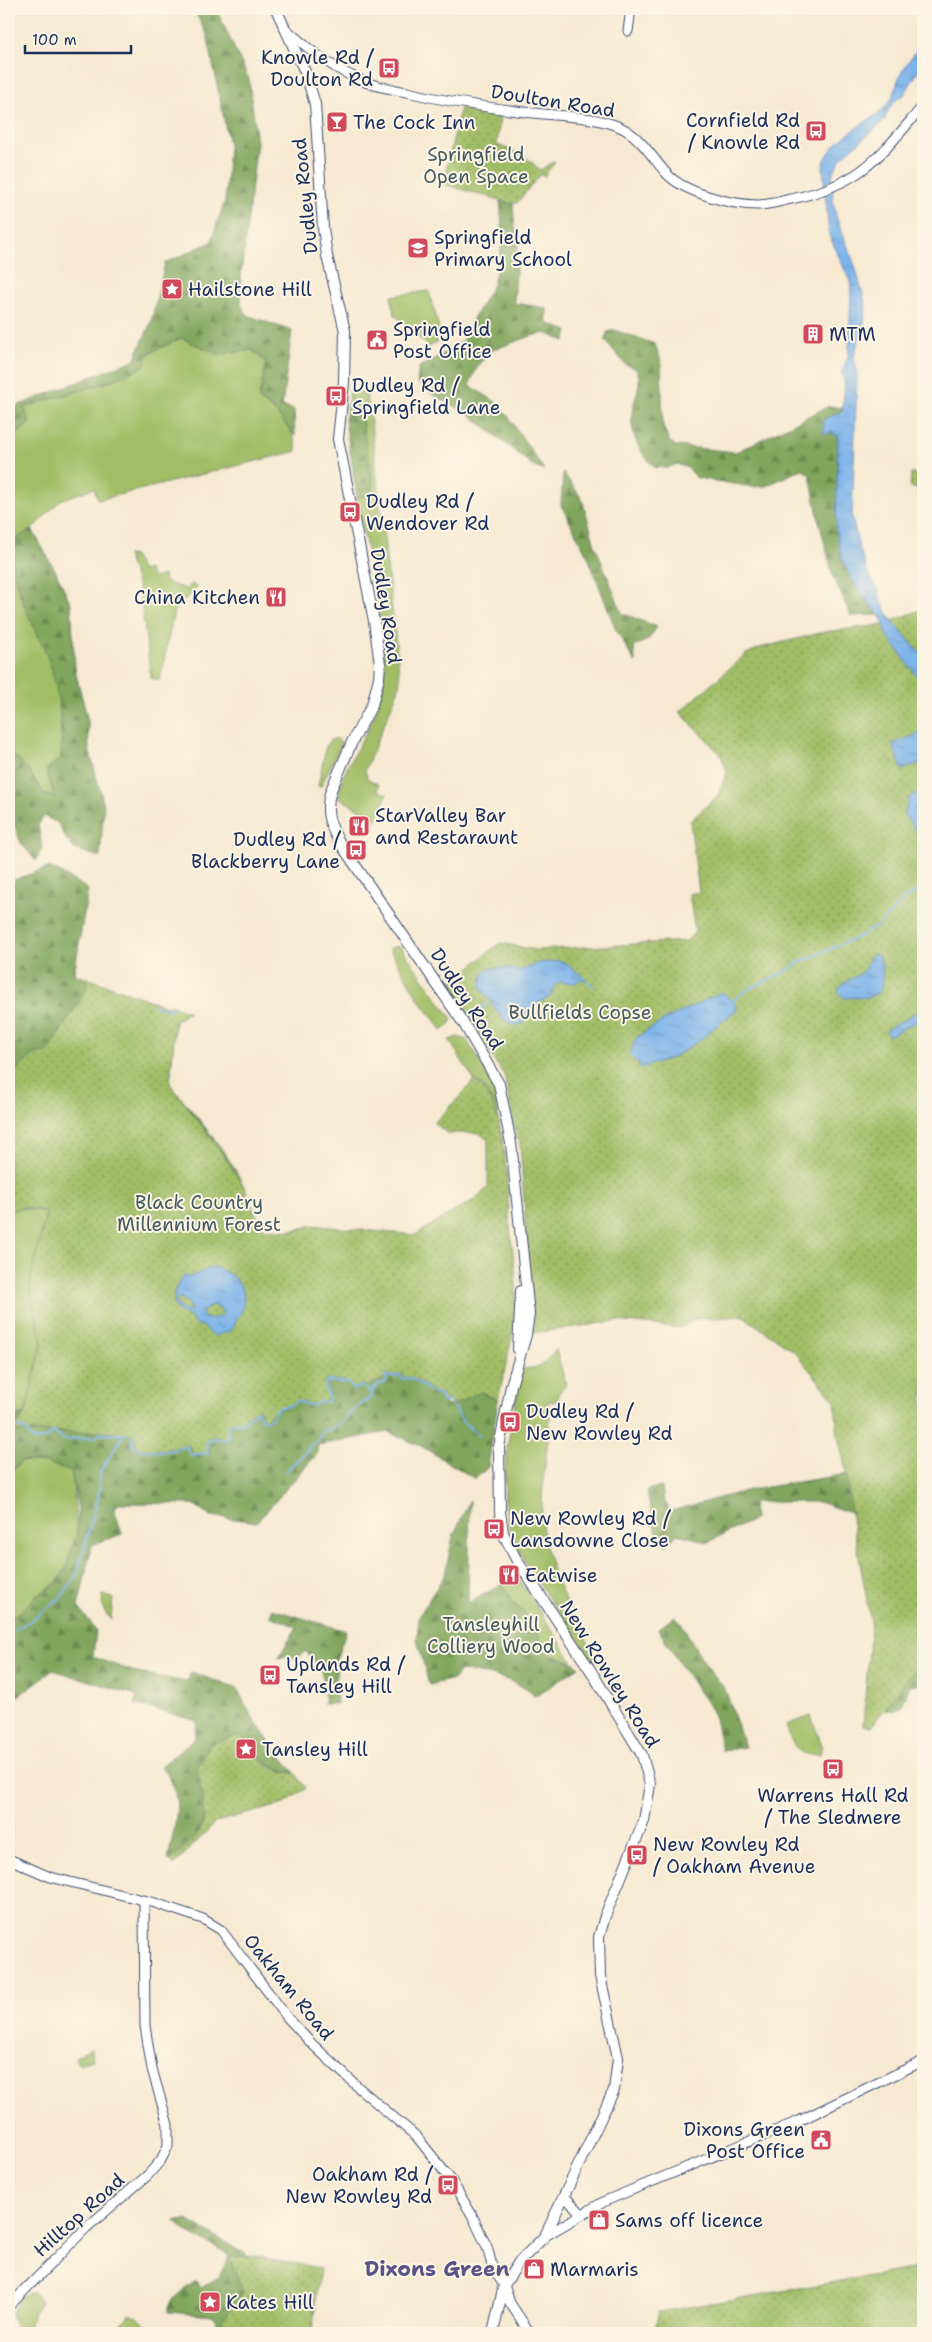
<svg xmlns="http://www.w3.org/2000/svg" width="932" height="2342" viewBox="0 0 932 2342" font-family="'Shantell Sans',sans-serif">
<defs>
<pattern id="forest-firs" width="22" height="20" patternUnits="userSpaceOnUse" patternTransform="scale(1.25)"><rect width="22" height="20" fill="#80a55b"/><path d="M5 1l3.5 6h-7zM16 11l3.5 6h-7z" fill="#68874e"/></pattern>
<pattern id="park-dots" width="8" height="8" patternUnits="userSpaceOnUse" patternTransform="scale(1.25)"><rect width="8" height="8" fill="#a1be66"/><path d="M2 2h.1M6 6h.1" fill="none" stroke="#829b57" stroke-width="1.8" stroke-linecap="round"/></pattern>
<pattern id="water-ripples" width="26" height="14" patternUnits="userSpaceOnUse" patternTransform="scale(1.25)"><rect width="26" height="14" fill="#7bb3ea"/><path d="M2 4q2-2 4 0t4 0M15 11q2-2 4 0t4 0" fill="none" stroke="#6492c1"/></pattern>
</defs>
<rect width="100%" height="100%" fill="#fcf5e5"/>
<filter id="ink" filterUnits="userSpaceOnUse"><feTurbulence type="fractalNoise" baseFrequency=".02" numOctaves="2"/><feDisplacementMap in="SourceGraphic" scale="10" xChannelSelector="R" yChannelSelector="G"/><feConvolveMatrix kernelMatrix="1 2 1 2 8 2 1 2 1" color-interpolation-filters="sRGB"/></filter>
<filter id="wash" filterUnits="userSpaceOnUse"><feTurbulence type="fractalNoise" baseFrequency=".0096" numOctaves="4" result="noise"/><feDisplacementMap in="SourceGraphic" scale="20" xChannelSelector="R" yChannelSelector="G"/><feGaussianBlur stdDeviation="1.12" result="paint"/><feColorMatrix in="noise" values="0 0 0 0 0 0 0 0 0 0 0 0 0 0 0 0 0 1.4 0 .05"/><feComposite in="paint" operator="in"/></filter>
<g filter="url(#wash)">
<rect width="100%" height="100%" fill="#f7e9d1"/>
<path fill="#a1be66" stroke="#5e7662" d="M 429,291 L 442,339 L 429,347 L 395,315 L 391,296 Z
M 181,338 L 218,354 L 252,350 L 266,362 L 259,399 C 277,412 294,428 297,451 L 98,500 L 94,488 L 61,500 L 32,529 L 55,570 L 71,604 L 75,671 L 88,721 L 56,798 L 44,794 L 29,771 L 9,750 L 9,441 L 30,423 L 24,407 L 108,382 L 149,353 Z
M 357,390 L 366,395 L 369,407 L 400,679 L 398,691 L 365,770 L 367,778 L 379,785 L 378,791 L 387,794 L 377,820 L 338,797 C 340,790 341,782 344,775 C 354,749 373,727 380,700 C 394,642 366,556 357,497 L 369,496 L 373,486 L 371,464 L 345,420 L 350,392 Z
M 127,555 L 134,556 L 142,571 L 148,569 L 153,578 L 164,575 L 165,582 L 186,589 L 191,583 L 197,588 L 174,611 L 160,680 L 151,678 L 140,592 Z
M 336,738 L 342,743 L 321,786 L 318,786 L 326,746 L 330,740 Z
M 400,946 L 452,1019 L 450,1024 L 443,1031 L 419,1000 L 389,948 Z
M 458,1037 L 467,1040 L 485,1070 L 498,1104 L 498,1121 L 492,1101 L 483,1086 L 474,1080 L 449,1040 Z
M 14,1207 L 47,1212 L 32,1272 L 30,1287 L 42,1344 L 25,1414 L 9,1417 L 9,1210 Z
M 556,1349 L 566,1385 L 558,1394 L 558,1401 L 547,1402 L 548,1413 L 550,1416 C 548,1451 540,1487 542,1523 C 546,1572 575,1618 598,1660 L 596,1662 L 594,1661 L 583,1647 C 560,1612 530,1577 513,1538 C 494,1494 512,1414 523,1369 L 537,1367 L 544,1363 Z
M 22,1461 L 48,1463 L 72,1472 L 77,1533 L 65,1571 L 55,1584 L 35,1597 L 20,1612 L 9,1619 L 9,1473 Z
M 516,1575 L 573,1662 L 552,1656 L 545,1649 L 537,1632 L 526,1615 L 513,1603 L 502,1584 Z
M 103,1595 L 113,1598 L 111,1619 C 103,1612 101,1605 103,1595 Z
M 811,1716 L 822,1745 L 820,1754 C 795,1757 793,1745 786,1725 Z
M 91,2049 L 93,2060 L 78,2064 L 75,2057 Z
M 28,2293 L 34,2293 L 41,2302 L 32,2315 L 26,2333 L 22,2333 L 15,2326 L 11,2315 L 19,2299 Z
M 130,2314 L 137,2317 L 154,2333 L 123,2333 L 121,2325 Z"/>
<path fill="url(#forest-firs)" stroke="#4e6a5c" d="M 193,9 L 216,9 L 249,79 L 257,143 L 241,275 L 241,305 L 247,315 L 292,331 L 282,406 L 294,410 L 295,436 L 273,409 L 259,399 L 266,362 L 253,350 L 218,354 L 181,338 L 149,353 L 143,367 L 108,382 L 24,407 L 30,423 L 9,440 L 9,409 L 134,360 L 151,322 L 165,263 L 211,242 L 225,200 L 229,145 L 207,34 Z
M 500,201 L 513,204 L 515,230 L 519,232 L 514,303 L 547,308 L 547,323 L 568,331 L 565,341 L 545,333 L 531,336 L 490,351 L 477,368 L 469,385 L 496,402 L 508,416 L 544,470 L 536,468 L 469,414 L 432,394 L 417,382 L 419,367 L 452,349 L 464,339 L 475,315 L 493,285 L 503,240 Z
M 614,330 L 655,344 L 661,361 L 663,427 L 670,442 L 676,446 L 736,452 L 829,406 L 843,408 L 832,432 L 838,437 L 841,558 L 856,587 L 878,615 L 851,616 L 833,576 L 819,521 L 810,475 L 802,469 L 766,486 L 753,487 L 697,478 L 688,468 L 677,464 L 667,468 L 654,467 C 640,452 630,436 632,414 C 633,398 644,385 636,369 L 625,364 L 605,340 L 607,332 Z
M 351,408 L 362,420 L 373,486 L 369,496 L 357,497 L 345,420 Z
M 563,472 L 582,499 L 595,545 L 622,613 L 657,627 L 648,640 L 634,646 L 635,662 L 616,630 L 588,557 L 561,505 Z
M 32,530 L 55,570 L 71,604 L 75,671 L 88,721 L 89,749 L 104,805 L 100,857 L 74,849 L 66,839 L 58,823 L 44,816 L 38,825 L 42,847 L 36,861 L 21,843 L 9,812 L 9,750 L 29,771 L 44,794 L 55,798 L 46,770 L 61,758 C 62,728 60,697 51,667 C 41,633 0,576 16,540 C 19,536 27,532 32,530 Z
M 50,867 L 88,889 L 74,974 L 166,1006 L 171,1005 L 189,1012 L 175,1021 L 170,1084 C 195,1116 227,1149 244,1187 C 248,1197 256,1222 264,1228 C 275,1236 301,1229 312,1225 L 371,1351 L 432,1389 L 448,1406 L 481,1392 L 498,1400 L 488,1467 L 475,1479 L 423,1447 L 388,1432 L 318,1445 L 317,1454 L 257,1522 L 211,1516 L 193,1504 L 121,1503 L 114,1508 L 122,1534 L 92,1545 L 78,1607 L 96,1630 L 93,1657 L 138,1673 L 187,1682 L 191,1672 L 238,1689 C 252,1722 273,1747 296,1774 C 266,1767 261,1761 243,1738 L 197,1768 C 201,1787 209,1811 200,1830 C 195,1841 180,1852 171,1861 L 168,1860 C 174,1824 187,1797 161,1766 L 194,1740 L 197,1721 L 135,1704 L 136,1695 L 53,1670 L 9,1703 L 9,1619 L 20,1612 L 35,1597 L 55,1584 L 65,1571 L 77,1533 L 78,1509 L 71,1472 L 48,1463 L 22,1461 L 9,1473 L 9,1478 L 9,1417 L 25,1414 L 42,1344 L 30,1287 L 32,1272 L 47,1212 L 86,990 L 48,1052 L 39,1053 L 9,1076 L 9,957 C 13,950 10,946 9,938 C 7,919 8,899 14,880 Z
M 847,1474 L 868,1504 L 851,1513 L 819,1502 L 752,1502 L 755,1519 L 708,1542 L 677,1534 L 666,1546 L 655,1530 L 647,1492 L 649,1489 L 662,1487 L 664,1500 L 671,1511 L 749,1490 Z
M 470,1500 L 468,1603 L 502,1584 L 513,1603 L 526,1614 L 537,1632 L 545,1650 L 552,1656 L 573,1662 L 579,1667 L 536,1696 C 512,1678 489,1673 460,1671 L 454,1679 L 429,1685 L 417,1639 L 419,1616 L 445,1574 L 453,1536 Z
M 272,1609 L 346,1631 L 336,1660 L 337,1704 L 324,1704 C 325,1679 324,1669 305,1651 L 298,1659 L 286,1656 L 278,1658 L 297,1627 L 270,1616 Z
M 674,1617 L 681,1623 L 704,1662 L 725,1689 L 745,1747 L 722,1751 L 715,1718 L 707,1703 L 681,1666 L 658,1629 Z
M 923,1659 L 923,1684 L 910,1685 L 901,1708 L 894,1711 L 884,1709 Z
M 187,2220 L 246,2254 L 256,2280 L 215,2333 L 216,2320 L 212,2316 L 168,2312 C 170,2297 184,2290 196,2281 L 201,2288 L 219,2277 L 229,2257 L 225,2252 L 186,2232 L 175,2221 Z"/>
<path fill="url(#park-dots)" stroke="#5e7662" d="M 460,108 L 500,116 L 497,145 C 515,151 527,156 540,170 L 555,161 C 553,168 547,169 545,176 L 540,175 L 517,203 L 513,204 L 443,184 Z
M 923,473 L 923,490 L 910,487 L 911,474 Z
M 923,609 L 923,1174 L 910,1181 L 923,1197 L 923,1659 L 871,1727 L 863,1725 L 871,1623 L 851,1513 L 847,1474 L 838,1438 L 835,1401 L 794,1351 L 743,1316 L 695,1319 L 681,1328 L 617,1321 L 533,1333 L 520,1143 L 516,1134 L 504,1075 L 446,986 L 500,943 L 536,950 L 687,941 L 695,932 L 689,894 L 699,892 L 690,821 L 718,795 L 727,772 L 721,755 L 680,712 L 746,654 L 760,648 L 824,632 L 882,625 Z
M 87,978 L 166,1006 L 171,1005 L 189,1012 L 175,1021 L 170,1084 C 195,1116 219,1147 241,1181 C 250,1196 253,1215 265,1229 L 296,1231 L 312,1225 L 415,1235 L 477,1198 L 488,1187 L 488,1140 L 479,1133 L 447,1133 L 434,1123 L 465,1091 L 474,1080 C 509,1102 506,1188 510,1227 C 512,1250 517,1275 516,1299 C 515,1333 505,1367 498,1400 L 481,1392 L 454,1405 L 451,1401 L 445,1401 L 440,1393 L 436,1393 L 411,1377 L 405,1378 L 401,1374 L 393,1376 L 386,1374 L 384,1379 L 369,1386 L 360,1385 L 357,1390 L 345,1381 L 325,1380 L 329,1397 L 317,1406 L 301,1401 L 279,1409 L 265,1419 L 260,1415 L 261,1411 L 258,1409 L 252,1412 L 240,1424 L 231,1423 L 228,1428 L 229,1438 L 226,1439 L 219,1436 L 209,1438 L 206,1442 L 210,1452 L 193,1455 L 191,1448 L 187,1444 C 175,1451 150,1451 136,1447 L 134,1436 L 131,1434 L 104,1432 L 13,1431 L 25,1414 L 42,1344 L 30,1287 L 32,1272 L 47,1212 L 23,1207 L 9,1210 L 9,1076 L 35,1054 L 48,1052 L 86,990 Z
M 239,1735 C 248,1740 253,1751 260,1759 C 268,1768 284,1772 296,1774 L 306,1788 L 284,1804 L 216,1822 L 174,1865 L 171,1861 L 200,1831 L 204,1819 L 202,1794 L 197,1768 L 210,1744 Z
M 254,2256 L 320,2268 L 312,2333 L 215,2333 C 218,2322 236,2304 243,2291 L 229,2257 Z
M 923,2267 L 923,2333 L 654,2333 L 659,2312 Z"/>
<path fill="url(#water-ripples)" stroke="#4b71a4" fill-rule="evenodd" d="M 923,40 L 923,63 L 904,95 C 895,99 886,110 885,120 L 841,158 L 832,175 L 833,201 L 836,216 L 855,266 L 866,306 L 864,323 L 854,357 L 857,375 L 852,517 L 859,547 L 866,569 L 878,590 L 880,600 L 895,625 L 923,656 L 923,684 L 886,634 C 885,614 865,601 855,585 C 845,567 839,551 836,530 L 838,437 L 832,432 L 824,434 L 823,420 L 842,411 L 845,385 L 842,372 L 848,357 L 849,348 L 851,289 L 850,281 L 829,235 L 823,167 C 828,140 864,126 883,109 C 892,101 894,94 897,83 C 902,68 915,53 923,40 Z
M 923,732 L 923,762 L 902,770 L 893,744 Z
M 923,789 L 923,839 L 904,815 L 909,798 Z
M 874,954 L 877,954 C 884,961 884,983 879,992 L 870,997 L 844,998 L 838,992 C 843,979 854,980 863,971 C 868,965 867,958 874,954 Z
M 559,961 L 565,962 C 572,971 581,972 587,981 L 582,979 L 574,983 L 559,982 L 555,986 L 551,996 L 534,1005 L 524,1023 L 513,1025 L 502,1018 L 481,988 L 482,976 L 489,968 L 508,968 L 519,971 L 539,963 Z
M 722,992 L 733,1001 L 737,1009 L 697,1042 L 674,1057 L 641,1068 L 630,1054 L 636,1038 L 666,1019 Z
M 923,1009 L 923,1018 L 889,1036 L 886,1031 L 889,1028 Z
M 213,1267 C 241,1275 253,1296 236,1321 C 234,1325 233,1329 229,1331 C 225,1333 219,1334 214,1336 C 210,1334 208,1329 204,1327 C 198,1324 193,1325 191,1317 C 168,1313 171,1290 184,1276 L 190,1277 ZM 178,1298 L 182,1298 L 189,1304 L 191,1311 L 187,1312 L 180,1308 L 176,1302 ZM 214,1304 L 223,1312 L 221,1317 L 206,1319 L 201,1312 Z"/>
<g fill="none" stroke-linecap="round" stroke-linejoin="round">
<path stroke="#7bb3ea" stroke-width="2" d="M 587,981 L 593,986
M 733,1001 C 750,983 778,980 796,964 L 863,935 C 867,930 871,930 876,927 C 886,919 895,908 903,900 C 907,896 913,895 917,892
M 154,1005 L 170,1010 L 174,1005
M 468,1020 L 477,1015 L 486,1004
M 9,1427 L 17,1427 L 26,1430 L 32,1439 L 36,1441 L 48,1437 L 53,1432 C 57,1434 59,1437 63,1439 C 74,1442 84,1435 95,1438 L 100,1434 L 123,1434
M 285,1472 L 310,1448 L 309,1446 L 316,1442 L 323,1431 C 348,1425 350,1407 371,1398 L 373,1391
M 9,1633 L 32,1620 L 61,1597 L 77,1575 L 99,1493 L 100,1472 L 124,1434 L 133,1436 L 133,1446 L 135,1448 C 150,1451 172,1453 186,1446 L 191,1455 L 208,1453 L 206,1443 C 212,1436 218,1438 226,1440 L 229,1437 L 228,1426 L 234,1423 L 241,1424 L 257,1410 L 261,1419 L 267,1420 L 272,1417 L 277,1408 L 292,1405 L 297,1401 C 305,1402 313,1410 320,1401 L 327,1402 L 329,1400 L 325,1385 L 327,1381 L 348,1383 L 355,1390 L 361,1386 L 371,1392 L 379,1384 L 386,1382 L 385,1376 L 394,1377 L 400,1375 L 403,1379 L 411,1378 L 433,1393 L 439,1394 L 443,1402 L 450,1402 L 463,1422 L 480,1436"/>
</g>
</g>
<g filter="url(#ink)">
<g fill="none" stroke-linecap="round" stroke-linejoin="round">
<g stroke="#3c4b6f" stroke-width="11">
<path id="tertiary" d="M 285,28 C 307,48 329,66 356,78 C 372,86 390,89 407,92 C 449,102 491,108 533,113 C 562,116 596,116 622,128 C 641,137 653,159 667,174 C 685,193 732,205 758,205 C 769,205 781,201 791,199 C 862,184 879,157 923,106
M 628,31 L 631,9
M 9,1859 L 50,1877 L 155,1903 L 203,1919 L 221,1930 L 287,2017 L 311,2043 L 359,2088 L 417,2137 L 451,2180 L 472,2215 L 487,2247 L 493,2269 L 504,2285 L 510,2303 L 530,2333
M 565,2197 L 581,2213
M 545,2236 L 605,2201 L 799,2121 L 923,2061
M 9,2306 L 86,2228 L 148,2175 L 161,2160 L 168,2146 L 168,2125 L 152,2069 L 145,2026 L 144,1901"/>
</g>
<g stroke="#3c4b6f" stroke-width="12">
<path id="secondary" d="M 276,9 L 306,74 L 315,104 L 323,228 L 327,256 L 345,331 L 344,382 L 338,439 L 374,621 L 380,664 L 379,678 L 372,705 L 352,742 L 331,790 C 325,810 328,821 338,840 L 464,1024 L 499,1084 L 511,1143 L 529,1314 L 526,1335 L 511,1386 L 499,1447 L 500,1511 L 503,1533 L 516,1559 L 591,1671 L 642,1755 L 650,1784 L 644,1821 L 605,1916 L 599,1937 L 600,1976 L 618,2058 L 614,2090 L 545,2236 L 519,2262 L 504,2285 L 493,2333
M 518,1349 L 521,1291"/>
</g>
<use href="#tertiary" stroke="#fff" stroke-width="9"/>
<use href="#secondary" stroke="#fff" stroke-width="10"/>
</g>
</g>
<defs>
<g id="bus-square" transform="scale(1.125)"><rect x="-9" y="-9" width="18" height="18" rx="4" fill="#d1495b" stroke="#fcf5e5"/><path d="M-5-6H5V4H4V6H2V4H-2V6H-4V4H-5ZM-3.5-4V0h7V-4ZM-3.5 1.2v1.5H-2V1.2ZM2 1.2v1.5H3.5V1.2Z" fill="#fff"/></g>
<g id="bar-square" transform="scale(1.125)"><rect x="-9" y="-9" width="18" height="18" rx="4" fill="#d1495b" stroke="#fcf5e5"/><path d="M-6-5H6L.8 .8V4.5H3.5V6h-7V4.5H-.8V.8Z" fill="#fff"/></g>
<g id="school-square" transform="scale(1.125)"><rect x="-9" y="-9" width="18" height="18" rx="4" fill="#d1495b" stroke="#fcf5e5"/><path d="M0-5L7-2L0 1L-7-2ZM-4 1L0 2.5L4 1V4Q0 6-4 4Z" fill="#fff"/></g>
<g id="sight-square" transform="scale(1.125)"><rect x="-9" y="-9" width="18" height="18" rx="4" fill="#d1495b" stroke="#fcf5e5"/><path d="M0-6L1.8-2.2L6-1.7L2.9 1.2L3.7 5.4L0 3.3L-3.7 5.4L-2.9 1.2L-6-1.7L-1.8-2.2Z" fill="#fff"/></g>
<g id="building-square" transform="scale(1.125)"><rect x="-9" y="-9" width="18" height="18" rx="4" fill="#d1495b" stroke="#fcf5e5"/><path d="M-4-6H4V6H1V3H-1V6H-4ZM-2.5-4.3h1.7v1.8h-1.7ZM.8-4.3h1.7v1.8H.8ZM-2.5-1h1.7V.8h-1.7ZM.8-1h1.7V.8H.8Z" fill="#fff"/></g>
<g id="civic-square" transform="scale(1.125)"><rect x="-9" y="-9" width="18" height="18" rx="4" fill="#d1495b" stroke="#fcf5e5"/><path d="M-.6-6.5H3V-4.5H.6V-3L4-1V1h2V6H-6V1h2V-1L-.6-3ZM-1.2 2.5V6h2.4V2.5Z" fill="#fff"/></g>
<g id="restaurant-square" transform="scale(1.125)"><rect x="-9" y="-9" width="18" height="18" rx="4" fill="#d1495b" stroke="#fcf5e5"/><path d="M-5-6h1v4h1v-4h1v4h1v-4h1v5L-1.5 .5V6h-2V.5L-5-1ZM5-6V6H3V1.5H1.5Q1.5-4 5-6Z" fill="#fff"/></g>
<g id="shop-square" transform="scale(1.125)"><rect x="-9" y="-9" width="18" height="18" rx="4" fill="#d1495b" stroke="#fcf5e5"/><path d="M-5-2.5h2.3a2.7 3.5 0 0 1 5.4 0H5L5.5 6h-11ZM-1.5-2.5h3a1.5 2.3 0 0 0-3 0Z" fill="#fff"/></g>
</defs>
<g fill-rule="evenodd">
<use href="#bus-square" x="389" y="68"/>
<use href="#bar-square" x="337" y="122"/>
<use href="#bus-square" x="816" y="131"/>
<use href="#school-square" x="418" y="248"/>
<use href="#sight-square" x="172" y="289"/>
<use href="#building-square" x="813" y="334"/>
<use href="#civic-square" x="377" y="340"/>
<use href="#bus-square" x="336" y="396"/>
<use href="#bus-square" x="350" y="512"/>
<use href="#restaurant-square" x="276" y="597"/>
<use href="#restaurant-square" x="359" y="826"/>
<use href="#bus-square" x="356" y="850"/>
<use href="#bus-square" x="510" y="1422"/>
<use href="#bus-square" x="494" y="1529"/>
<use href="#restaurant-square" x="509" y="1575"/>
<use href="#bus-square" x="270" y="1675"/>
<use href="#sight-square" x="246" y="1749"/>
<use href="#bus-square" x="833" y="1769"/>
<use href="#bus-square" x="637" y="1855"/>
<use href="#civic-square" x="821" y="2140"/>
<use href="#bus-square" x="448" y="2185"/>
<use href="#shop-square" x="599" y="2220"/>
<use href="#shop-square" x="534" y="2269"/>
<use href="#sight-square" x="210" y="2302"/>
</g>
<g text-anchor="middle" dominant-baseline="central" stroke-width="4" stroke-linejoin="round" paint-order="stroke">
<g font-size="19" fill="#1b2f5e" stroke="#fcf5e5" text-anchor="start">
<text x="373" y="57" text-anchor="end">Knowle Rd /<tspan x="373" dy="22">Doulton Rd</tspan></text>
<text x="800" y="120" text-anchor="end">Cornfield Rd<tspan x="800" dy="22">/ Knowle Rd</tspan></text>
<text x="353" y="122">The Cock Inn</text>
<text x="434" y="237">Springfield<tspan x="434" dy="22">Primary School</tspan></text>
<text x="188" y="289">Hailstone Hill</text>
<text x="393" y="329">Springfield<tspan x="393" dy="22">Post Office</tspan></text>
<text x="829" y="334">MTM</text>
<text x="352" y="385">Dudley Rd /<tspan x="352" dy="22">Springfield Lane</tspan></text>
<text x="366" y="501">Dudley Rd /<tspan x="366" dy="22">Wendover Rd</tspan></text>
<text x="260" y="597" text-anchor="end">China Kitchen</text>
<text x="375" y="815">StarValley Bar<tspan x="375" dy="22">and Restaraunt</tspan></text>
<text x="340" y="839" text-anchor="end">Dudley Rd /<tspan x="340" dy="22">Blackberry Lane</tspan></text>
<text x="526" y="1411">Dudley Rd /<tspan x="526" dy="22">New Rowley Rd</tspan></text>
<text x="510" y="1518">New Rowley Rd /<tspan x="510" dy="22">Lansdowne Close</tspan></text>
<text x="525" y="1575">Eatwise</text>
<text x="286" y="1664">Uplands Rd /<tspan x="286" dy="22">Tansley Hill</tspan></text>
<text x="262" y="1749">Tansley Hill</text>
<text x="833" y="1795" text-anchor="middle">Warrens Hall Rd<tspan x="833" dy="22">/ The Sledmere</tspan></text>
<text x="653" y="1844">New Rowley Rd<tspan x="653" dy="22">/ Oakham Avenue</tspan></text>
<text x="805" y="2129" text-anchor="end">Dixons Green<tspan x="805" dy="22">Post Office</tspan></text>
<text x="432" y="2174" text-anchor="end">Oakham Rd /<tspan x="432" dy="22">New Rowley Rd</tspan></text>
<text x="615" y="2220">Sams off licence</text>
<text x="550" y="2269">Marmaris</text>
<text x="226" y="2302">Kates Hill</text>
</g>
<g font-size="19" fill="#1b2f5e" stroke="#fcf5e5">
<text transform="translate(553 101) rotate(9)">Doulton Road</text>
<text transform="translate(305 196) rotate(-96)">Dudley Road</text>
<text transform="translate(386 606) rotate(81)">Dudley Road</text>
<text transform="translate(467 999) rotate(57)">Dudley Road</text>
<text transform="translate(610 1674) rotate(58)">New Rowley Road</text>
<text transform="translate(289 1987) rotate(51)">Oakham Road</text>
<text transform="translate(79 2215) rotate(-42)">Hilltop Road</text>
</g>
<g font-size="19" fill="#435a60" stroke="#fcf5e5">
<text x="476" y="154">Springfield<tspan x="476" dy="22">Open Space</tspan></text>
<text x="580" y="1012">Bullfields Copse</text>
<text x="199" y="1202">Black Country<tspan x="199" dy="22">Millennium Forest</tspan></text>
<text x="491" y="1624">Tansleyhill<tspan x="491" dy="22">Colliery Wood</tspan></text>
</g>
<g font-size="21" font-weight="bold" fill="#5a5387" stroke="#fcf5e5">
<text x="437" y="2269">Dixons Green</text>
</g>
</g>
<rect width="932" height="2342" fill="none" stroke="#fcf5e5" stroke-width="30"/>
<path d="M25 45v8h106v-8" fill="none" stroke="#1b2f5e" stroke-width="2.5"/>
<text x="32" y="45" font-size="15" fill="#1b2f5e" stroke="#fcf5e5" stroke-width="4" paint-order="stroke">100 m</text>
</svg>
